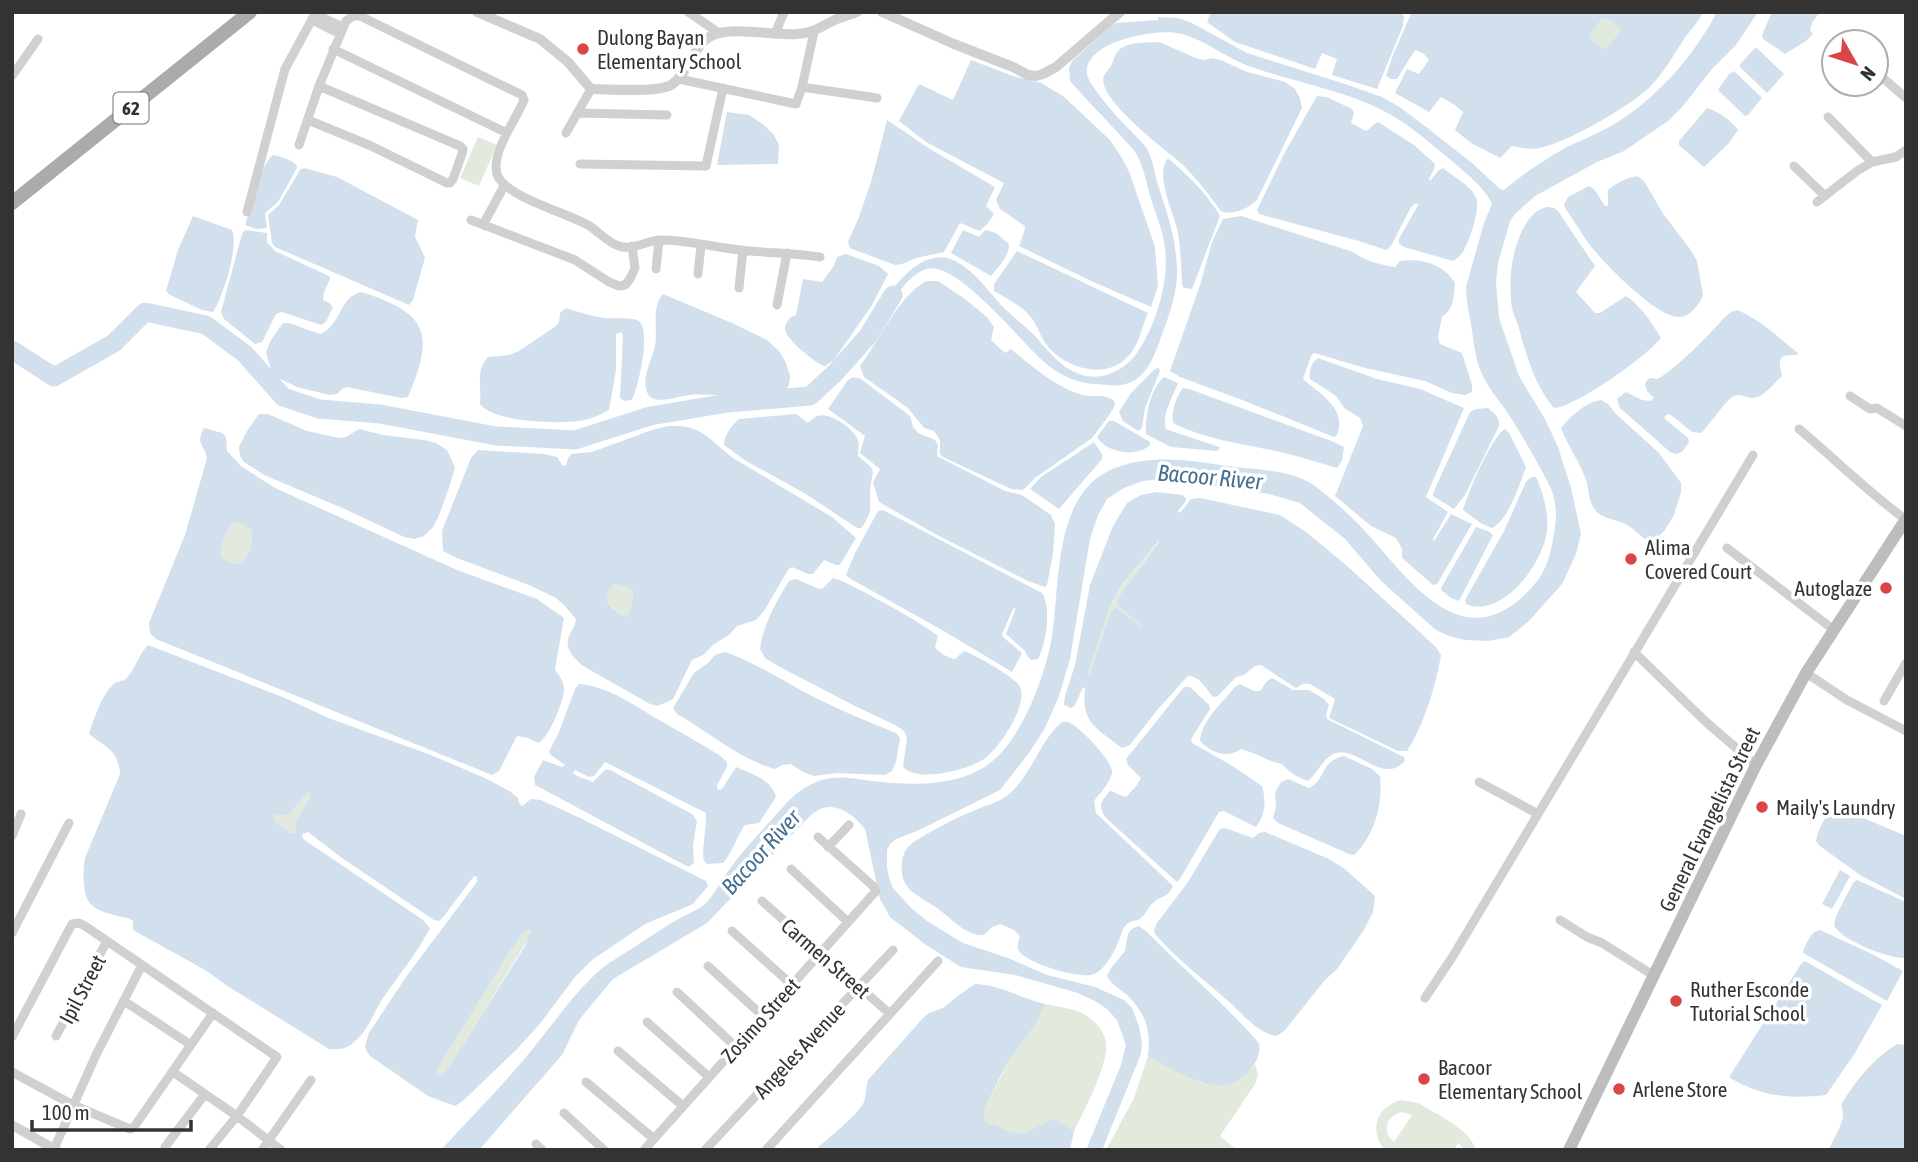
<svg xmlns="http://www.w3.org/2000/svg" width="1918" height="1162" viewBox="0 0 1918 1162" font-family="'Asap Condensed',sans-serif">
<rect width="100%" height="100%" fill="#fff"/>
<path fill="#e2e9dd" fill-rule="evenodd" d="M 1607,18 L 1620,28 L 1620,32 L 1605,49 L 1589,38 L 1593,30 L 1602,19 Z
M 478,137 L 497,145 L 479,186 L 460,178 Z
M 232,522 L 238,522 L 252,529 C 252,551 247,575 221,557 C 221,544 226,533 232,522 Z
M 1158,539 L 1159,541 L 1119,596 L 1117,605 L 1143,625 L 1142,627 L 1115,608 L 1090,675 L 1088,674 L 1111,603 L 1122,586 Z
M 614,584 L 627,587 L 633,591 C 632,599 632,612 625,617 C 611,607 598,600 614,584 Z
M 307,791 L 310,792 L 310,798 L 296,820 L 297,833 L 291,833 L 275,822 L 274,815 L 293,810 Z
M 529,928 L 531,931 L 530,936 L 463,1045 L 445,1072 L 439,1076 L 437,1072 L 439,1066 L 509,953 L 523,933 Z
M 1045,1004 C 1059,1007 1075,1008 1087,1016 C 1096,1021 1104,1032 1106,1042 C 1109,1064 1084,1111 1074,1131 L 1055,1119 C 1040,1122 1032,1134 1016,1133 C 1007,1133 1000,1124 989,1124 L 984,1119 L 984,1110 L 1011,1057 L 1036,1024 Z
M 1148,1056 L 1203,1083 L 1241,1079 L 1255,1064 L 1258,1075 L 1255,1084 L 1220,1136 L 1237,1150 L 1106,1150 L 1134,1098 Z
M 1402,1100 L 1414,1102 L 1420,1104 C 1439,1116 1469,1128 1476,1150 L 1465,1150 L 1458,1143 L 1454,1150 L 1385,1150 C 1368,1131 1377,1105 1402,1100 ZM 1402,1112 L 1412,1115 L 1394,1142 C 1381,1131 1386,1116 1402,1112 Z"/>
<path fill="#d1e0ec" fill-rule="evenodd" d="M 1211,12 L 1400,12 L 1404,16 L 1403,26 L 1377,89 L 1332,75 L 1337,59 L 1322,53 L 1315,69 L 1235,42 L 1207,22 Z
M 1410,12 L 1703,12 C 1699,22 1690,30 1684,39 C 1673,56 1663,74 1649,88 C 1628,107 1567,143 1539,148 C 1530,150 1521,148 1512,146 L 1500,158 L 1471,143 L 1455,130 L 1463,112 L 1455,105 L 1441,97 L 1429,112 L 1395,93 L 1407,69 L 1419,74 L 1429,60 L 1424,54 L 1415,50 L 1397,79 L 1391,79 L 1386,76 L 1393,55 L 1410,16 ZM 1607,18 L 1620,28 L 1620,32 L 1605,49 L 1589,38 L 1593,30 L 1602,19 Z
M 1717,12 L 1758,12 L 1736,45 L 1712,69 L 1683,106 L 1668,121 L 1624,151 L 1597,162 L 1535,196 L 1515,214 L 1510,221 L 1498,263 L 1496,282 L 1499,318 L 1519,376 L 1545,419 L 1558,447 L 1571,488 L 1581,534 L 1576,554 L 1562,584 L 1529,621 L 1509,637 L 1488,641 L 1465,640 L 1449,636 L 1436,630 L 1381,581 L 1345,539 L 1300,503 L 1269,494 L 1163,479 L 1143,481 L 1124,488 L 1107,499 L 1098,515 L 1090,539 L 1070,659 L 1059,696 L 1045,728 L 1029,753 L 1000,790 L 917,831 L 896,839 L 890,844 L 887,850 L 887,867 L 889,878 L 893,888 L 911,908 L 927,921 L 963,943 L 1008,958 L 1047,975 L 1095,987 L 1124,1000 L 1132,1008 L 1139,1026 L 1142,1043 L 1141,1054 L 1102,1150 L 1086,1150 L 1121,1065 L 1126,1045 L 1117,1020 L 1107,1009 L 1095,1001 L 1078,993 L 1015,975 L 961,967 L 926,945 L 890,917 L 880,899 L 865,829 C 856,817 839,803 823,808 C 819,809 816,812 812,814 L 707,923 L 613,979 L 579,1020 L 562,1055 L 479,1150 L 441,1150 C 472,1116 506,1082 535,1046 C 556,1020 576,991 601,969 C 611,961 622,955 633,948 C 648,938 664,927 680,918 C 687,914 698,910 704,905 C 713,897 719,884 726,874 C 740,854 757,836 774,817 C 782,808 790,798 800,791 C 827,773 842,777 871,781 C 916,786 970,788 1002,752 C 1026,725 1044,677 1051,642 C 1061,588 1051,492 1115,468 C 1154,453 1194,461 1234,467 C 1261,470 1292,470 1315,486 C 1332,499 1349,514 1364,530 C 1410,580 1464,664 1533,586 C 1544,574 1549,560 1552,545 C 1555,529 1558,514 1554,498 C 1552,489 1547,481 1543,473 C 1531,451 1519,430 1505,409 C 1498,399 1489,389 1484,378 C 1475,361 1474,343 1471,324 C 1469,312 1466,300 1466,287 L 1484,223 L 1492,204 C 1485,188 1467,174 1453,162 C 1430,143 1407,122 1380,109 C 1339,89 1292,82 1249,66 C 1224,57 1203,38 1177,33 C 1154,29 1083,42 1087,74 C 1088,85 1122,123 1132,132 C 1137,138 1143,142 1147,149 C 1153,159 1154,171 1157,182 C 1167,212 1178,244 1177,276 C 1176,297 1168,318 1161,337 C 1156,352 1149,371 1135,380 C 1122,388 1109,385 1096,384 C 1078,383 1063,377 1049,366 C 1024,347 958,260 927,269 C 906,275 893,302 883,319 L 876,314 C 889,293 916,251 947,258 C 972,265 989,293 1006,310 C 1015,318 1025,326 1034,335 C 1048,350 1060,368 1082,375 C 1103,381 1125,370 1137,353 C 1157,324 1171,276 1164,242 C 1162,229 1156,215 1152,202 C 1147,186 1144,166 1135,152 C 1131,146 1125,141 1121,136 C 1104,117 1086,100 1070,81 L 1069,68 L 1072,61 L 1110,27 L 1116,23 L 1158,20 L 1158,17 L 1178,18 L 1190,22 L 1247,53 L 1345,84 L 1382,97 L 1398,106 L 1421,123 L 1472,163 L 1500,189 L 1504,190 C 1523,174 1545,159 1567,147 C 1581,140 1597,134 1611,126 C 1656,100 1693,57 1717,12 Z
M 1772,12 L 1820,12 L 1812,23 L 1810,30 L 1813,34 L 1806,41 L 1785,54 L 1763,39 L 1762,35 Z
M 1159,42 L 1196,58 L 1204,60 L 1213,58 L 1223,61 L 1247,72 L 1285,82 L 1295,89 L 1300,98 L 1302,108 L 1257,200 C 1249,208 1233,216 1221,211 C 1209,195 1198,180 1183,165 C 1165,149 1103,104 1103,79 C 1104,74 1108,70 1111,66 C 1114,61 1114,55 1118,51 C 1127,41 1147,43 1159,42 Z
M 1755,48 L 1758,49 L 1784,74 L 1767,93 L 1740,67 L 1740,64 Z
M 971,60 L 1013,76 L 1041,83 L 1063,96 L 1110,140 L 1122,158 L 1130,174 L 1155,247 L 1158,286 L 1151,307 L 1089,280 L 1019,246 L 1024,232 L 1025,226 L 1000,209 L 996,200 L 1004,183 L 926,142 L 899,121 L 919,84 L 953,100 Z
M 1734,71 L 1762,98 L 1748,115 L 1745,116 L 1718,90 L 1729,74 Z
M 1317,96 L 1327,97 L 1352,109 L 1354,113 L 1351,123 L 1366,131 C 1371,129 1372,124 1378,122 L 1414,145 L 1435,164 L 1434,169 L 1429,179 L 1430,181 L 1439,170 L 1443,168 C 1454,177 1470,185 1476,197 C 1481,206 1470,240 1464,250 C 1461,255 1458,258 1453,261 L 1404,247 L 1399,244 L 1399,239 L 1418,205 L 1416,203 L 1411,207 L 1391,246 L 1386,250 L 1359,241 L 1259,214 L 1257,210 L 1285,152 Z
M 1707,108 C 1718,111 1732,121 1738,130 L 1729,143 L 1704,167 L 1679,145 L 1679,141 Z
M 727,112 L 749,115 L 764,125 L 774,135 L 779,145 L 778,164 L 717,165 Z
M 887,120 L 930,149 L 995,187 L 986,206 L 994,214 L 988,223 L 980,231 L 960,223 L 944,252 L 916,258 L 902,264 L 895,265 L 850,248 L 848,242 L 859,217 L 871,182 Z
M 273,155 C 282,157 291,159 297,166 L 297,168 L 278,202 L 265,213 L 267,228 L 257,229 L 245,225 C 252,205 258,168 273,155 Z
M 1168,158 C 1187,175 1207,193 1220,216 L 1192,289 L 1184,288 L 1182,285 C 1181,266 1181,247 1177,228 C 1172,210 1155,173 1168,158 Z
M 304,168 L 337,177 L 418,220 L 415,236 L 425,258 L 413,300 L 409,305 L 275,247 L 272,243 L 268,215 L 279,205 L 300,170 Z
M 1637,176 L 1644,181 L 1664,215 L 1690,249 L 1697,261 L 1703,295 C 1700,304 1690,316 1681,317 C 1658,320 1603,262 1589,244 C 1581,233 1574,220 1565,208 L 1564,204 L 1568,197 L 1589,186 L 1594,189 L 1605,206 L 1608,206 L 1608,190 C 1616,183 1626,178 1637,176 Z
M 1548,207 L 1554,208 L 1558,211 L 1595,266 L 1576,292 L 1595,313 L 1600,313 L 1626,296 C 1641,306 1652,323 1661,338 C 1647,356 1576,407 1554,408 C 1534,385 1526,354 1518,325 C 1515,317 1511,308 1511,299 C 1509,276 1512,252 1522,231 C 1528,220 1534,209 1548,207 Z
M 193,216 L 232,230 C 239,247 223,297 213,312 L 202,310 L 170,295 L 166,291 L 178,250 Z
M 1241,216 L 1353,252 C 1366,261 1380,265 1395,267 L 1400,261 C 1421,258 1444,264 1455,283 C 1453,297 1455,308 1442,317 L 1438,337 L 1440,344 L 1462,353 L 1472,385 L 1472,392 L 1465,395 L 1452,393 L 1425,381 L 1365,368 L 1314,353 L 1311,356 L 1303,379 C 1321,395 1347,408 1337,435 L 1334,437 L 1245,401 L 1180,377 L 1170,371 L 1201,282 L 1212,242 L 1223,219 Z
M 245,230 L 267,233 L 267,242 L 275,251 L 329,276 L 330,279 L 324,292 L 323,300 L 329,303 L 333,307 L 326,322 L 321,325 L 282,312 L 276,314 L 262,342 L 255,344 L 224,319 L 221,312 L 242,234 Z
M 963,230 L 979,237 L 985,230 L 996,233 L 1009,244 C 1009,257 999,266 991,276 L 951,253 Z
M 1017,251 L 1148,313 C 1142,326 1140,341 1131,353 C 1110,381 1069,370 1049,348 C 1040,338 1038,325 1030,316 C 1021,305 1005,298 994,291 L 994,284 Z
M 846,254 L 879,266 L 888,274 L 872,305 L 834,360 L 825,366 C 816,364 784,338 785,328 C 785,324 788,321 790,318 L 796,315 L 803,279 L 822,282 L 834,266 L 837,257 Z
M 926,281 L 938,281 L 965,299 L 987,317 L 994,327 L 991,340 L 1005,353 L 1011,349 C 1031,366 1056,387 1082,395 C 1093,398 1104,393 1114,401 L 1115,405 L 1110,414 L 1092,438 L 1035,478 L 1023,490 L 1011,489 L 943,457 L 940,454 L 940,440 L 934,431 L 924,428 L 908,408 L 864,377 L 860,366 C 880,340 896,299 926,281 Z
M 361,292 C 428,313 435,333 408,397 L 401,398 L 347,387 L 342,389 L 337,394 L 330,395 L 297,387 L 276,377 L 271,370 L 266,352 L 271,340 L 283,323 L 289,323 L 320,334 C 341,326 339,297 361,292 Z
M 663,294 L 732,323 L 767,340 L 779,351 L 786,363 L 790,376 L 789,385 L 786,389 C 775,391 764,395 754,396 C 732,398 710,393 689,395 C 678,396 654,406 648,394 C 640,380 652,360 655,346 C 658,330 651,307 663,294 Z
M 566,308 C 578,312 591,316 604,318 C 614,319 628,317 637,320 C 653,326 638,388 632,400 L 624,401 L 620,398 L 623,335 L 621,332 L 616,334 L 616,370 L 609,410 C 600,415 589,420 578,421 C 556,424 493,422 480,404 C 482,387 475,371 488,357 L 509,355 L 519,351 L 556,326 L 559,322 L 560,313 Z
M 1737,310 C 1760,319 1779,338 1798,353 L 1797,355 C 1778,354 1778,359 1782,376 C 1773,384 1763,399 1751,398 C 1744,397 1741,393 1734,396 C 1726,399 1711,424 1701,433 L 1692,432 L 1671,415 L 1667,414 L 1664,418 L 1688,438 L 1689,442 L 1682,452 L 1677,454 L 1670,452 L 1620,408 L 1617,399 L 1626,392 L 1642,400 L 1650,401 L 1654,398 L 1647,391 L 1645,384 L 1647,380 L 1651,378 L 1658,379 C 1683,362 1704,340 1725,317 L 1731,312 Z
M 1318,358 L 1377,379 L 1420,389 L 1464,408 L 1426,497 L 1448,512 L 1433,539 L 1434,541 L 1451,514 L 1472,524 L 1437,584 L 1433,585 L 1402,558 L 1402,549 L 1396,538 L 1371,526 L 1335,496 L 1363,426 L 1360,418 L 1344,408 L 1336,396 L 1310,379 C 1309,371 1311,363 1318,358 Z
M 1159,368 L 1160,371 L 1145,408 L 1142,428 L 1138,431 L 1123,421 L 1119,412 L 1131,393 L 1155,369 Z
M 853,377 L 861,379 L 910,416 L 913,427 L 918,433 L 935,440 L 938,445 L 937,456 L 1005,491 L 1022,495 L 1051,515 L 1055,524 L 1053,554 L 1047,585 L 1045,587 L 1028,581 L 937,535 L 879,502 L 873,482 L 880,469 L 860,453 L 865,436 L 828,409 L 847,381 Z
M 1164,377 L 1178,383 C 1173,397 1161,415 1166,429 L 1219,447 L 1220,448 L 1217,451 L 1171,447 L 1146,434 C 1145,417 1150,389 1164,377 Z
M 1183,388 L 1189,389 L 1334,442 L 1344,447 L 1342,461 L 1337,468 C 1319,463 1302,457 1284,453 C 1247,444 1208,441 1173,423 C 1171,412 1176,397 1183,388 Z
M 1601,400 L 1608,404 L 1615,413 L 1659,453 L 1681,483 L 1681,492 L 1674,515 L 1665,530 L 1658,537 L 1647,540 C 1638,535 1634,528 1625,524 C 1615,519 1602,519 1595,510 C 1589,502 1589,492 1587,483 C 1581,463 1568,447 1561,428 C 1571,416 1586,402 1601,400 Z
M 1488,408 C 1494,413 1500,417 1499,426 L 1465,495 L 1454,509 L 1433,496 L 1433,493 L 1470,412 L 1476,409 Z
M 259,414 L 268,414 L 307,431 L 339,438 L 346,437 L 359,429 L 383,435 L 424,440 L 436,443 L 447,450 L 455,467 L 450,485 L 438,518 L 433,527 L 424,536 L 415,539 L 404,537 L 347,510 L 264,475 L 244,462 L 240,456 L 239,447 L 247,431 Z
M 796,414 L 808,423 C 810,421 815,417 817,416 C 830,412 852,428 857,438 C 860,444 858,450 858,456 L 871,467 L 873,472 L 870,489 L 870,512 L 865,523 L 861,528 L 857,528 L 806,494 L 746,461 L 724,445 C 724,435 732,425 739,419 Z
M 1109,421 L 1114,421 L 1150,442 L 1150,445 C 1137,458 1106,453 1097,437 Z
M 668,426 C 675,426 684,426 691,428 C 708,433 719,448 733,458 L 832,517 L 856,538 L 840,565 L 836,565 L 824,560 L 813,574 L 808,574 L 792,567 L 788,570 L 764,611 L 756,620 L 737,626 L 730,634 L 713,645 L 703,655 L 692,660 L 673,699 L 658,706 L 650,704 L 583,666 C 574,658 564,649 569,636 C 572,629 575,627 576,619 L 563,604 L 556,598 L 529,585 L 457,558 L 443,551 L 442,531 L 471,458 L 478,450 L 544,454 L 557,457 L 562,465 L 566,466 L 568,458 L 572,454 L 592,452 L 652,430 ZM 614,584 L 627,587 L 633,591 C 632,599 632,612 625,617 C 611,608 598,600 614,584 Z
M 204,428 L 222,433 L 226,437 L 227,451 L 241,466 L 275,488 L 457,570 L 537,599 L 564,618 L 555,669 C 558,675 564,681 564,689 C 564,701 549,738 538,743 L 528,738 L 517,736 L 499,771 L 492,775 L 156,639 L 150,633 L 149,623 L 185,535 L 207,458 C 204,443 195,444 204,428 ZM 232,522 L 238,522 L 252,530 C 252,551 246,575 221,557 C 221,544 226,533 232,522 Z
M 1505,429 L 1509,433 L 1526,467 C 1520,483 1508,521 1492,528 L 1482,524 L 1463,510 C 1468,493 1491,437 1505,429 Z
M 1094,442 L 1102,454 L 1102,459 L 1059,509 L 1030,489 L 1041,477 Z
M 1531,477 L 1536,477 C 1543,492 1549,514 1547,531 C 1543,564 1502,619 1466,604 L 1465,600 L 1504,531 L 1526,482 Z
M 1156,492 L 1182,495 L 1186,498 L 1186,501 L 1178,511 L 1180,513 L 1191,499 L 1200,498 L 1280,515 L 1306,532 L 1346,565 L 1436,647 L 1441,655 C 1436,685 1424,725 1407,751 L 1398,751 L 1329,718 L 1335,699 L 1310,684 L 1303,684 L 1296,688 L 1261,665 L 1255,666 L 1244,675 L 1236,677 L 1218,696 L 1213,697 C 1206,689 1200,676 1188,676 L 1158,709 L 1130,745 L 1122,748 C 1098,729 1081,724 1085,689 L 1083,687 L 1075,705 L 1071,708 L 1064,705 L 1065,696 L 1075,665 L 1090,585 L 1113,526 L 1127,503 L 1141,495 ZM 1158,540 L 1159,542 L 1119,596 L 1117,605 L 1143,626 L 1142,627 L 1115,607 L 1110,615 L 1090,674 L 1088,674 L 1111,603 L 1122,585 Z
M 883,510 L 1042,593 C 1052,607 1046,645 1038,659 L 1031,660 L 1028,657 L 1025,651 L 1006,634 L 1016,608 L 1013,609 L 1002,634 L 1003,637 L 1022,653 L 1012,672 L 942,630 L 849,578 L 846,575 L 855,553 L 878,511 Z
M 1476,527 L 1488,531 L 1493,535 L 1459,601 L 1451,598 L 1441,590 L 1441,588 Z
M 833,578 C 844,581 854,587 864,592 C 890,606 915,619 938,636 L 935,647 C 939,653 948,658 955,659 L 964,651 C 977,656 1011,675 1019,685 C 1031,702 998,750 984,759 C 968,770 917,783 903,767 L 907,738 L 904,731 L 895,725 L 853,705 L 778,666 L 765,658 L 760,649 C 763,625 776,602 789,581 L 796,579 L 817,588 L 822,589 Z
M 148,645 L 285,698 L 331,719 L 431,755 L 485,778 L 511,792 L 518,798 L 519,803 L 522,806 L 531,799 L 541,800 L 582,819 L 706,881 L 708,886 L 693,904 L 645,924 L 592,960 L 575,977 L 539,1025 L 516,1050 L 464,1100 L 455,1106 L 428,1096 L 370,1056 L 366,1050 L 365,1046 L 369,1033 L 408,974 L 477,882 L 477,877 L 474,876 L 444,916 L 439,921 L 434,920 L 342,858 L 308,832 L 302,834 L 303,839 L 423,920 L 430,928 C 416,955 397,977 381,1001 C 373,1015 367,1032 354,1042 C 347,1049 339,1050 329,1049 L 229,987 L 205,970 L 133,930 L 133,921 C 128,917 125,918 118,916 C 109,914 94,910 89,902 C 82,893 83,868 85,858 L 120,774 C 118,749 106,748 89,734 C 94,719 102,693 115,683 C 119,681 123,681 126,679 C 135,670 138,655 148,645 ZM 307,792 L 310,793 L 310,798 L 296,820 L 296,833 L 291,833 L 275,822 L 274,815 L 287,815 L 293,810 ZM 529,929 L 531,931 L 525,946 L 463,1045 L 445,1072 L 439,1075 L 437,1072 L 439,1066 L 509,953 L 523,933 Z
M 725,652 C 756,663 783,681 812,696 C 840,710 868,722 896,733 L 900,738 L 896,762 L 892,771 L 885,775 L 837,773 L 814,776 L 803,772 L 791,764 L 782,765 L 775,769 C 739,759 709,732 677,714 L 673,708 L 694,673 L 708,663 L 715,655 Z
M 1272,678 L 1293,690 L 1309,690 L 1324,699 L 1329,705 L 1326,714 L 1327,719 L 1404,757 L 1405,761 C 1383,785 1358,747 1336,753 C 1323,757 1318,773 1308,781 C 1297,777 1290,773 1282,764 C 1267,761 1256,753 1241,749 C 1228,759 1211,753 1200,741 C 1201,721 1223,702 1235,687 L 1240,684 L 1254,691 L 1260,691 L 1267,681 Z
M 579,684 C 609,686 636,707 661,721 C 680,732 700,743 719,755 L 727,762 L 727,767 L 717,785 L 717,788 L 719,790 L 722,789 L 736,767 C 752,774 771,779 776,797 L 759,823 L 745,825 C 736,837 733,852 723,863 L 707,864 C 706,862 704,861 704,860 C 701,855 707,822 706,813 L 605,762 L 594,776 L 589,777 L 575,770 L 573,773 L 577,776 L 593,782 L 606,769 L 610,770 L 692,814 L 697,821 L 693,845 L 694,863 L 689,867 L 681,863 L 535,785 L 534,777 L 543,760 L 562,767 L 565,765 L 551,755 L 549,752 L 559,732 L 575,689 Z
M 1184,687 L 1190,687 L 1209,705 L 1210,709 L 1191,739 L 1192,743 L 1231,765 L 1262,786 C 1266,801 1266,814 1256,827 L 1224,811 L 1219,812 L 1180,879 L 1177,882 L 1106,818 C 1097,805 1101,802 1110,791 C 1116,792 1120,796 1126,797 L 1137,785 L 1141,778 L 1128,765 L 1126,759 Z
M 1062,722 C 1064,722 1066,722 1068,722 C 1079,726 1113,761 1112,772 C 1111,782 1100,793 1094,801 L 1096,813 L 1173,886 C 1167,899 1162,895 1154,902 C 1148,907 1146,914 1140,919 C 1135,921 1129,921 1126,925 C 1122,929 1121,936 1119,940 C 1115,951 1105,970 1094,974 C 1081,980 1026,963 1019,951 C 1016,946 1019,941 1020,936 L 1014,930 L 1000,924 L 992,927 L 984,935 C 965,937 949,915 934,906 C 915,893 899,889 902,862 C 903,856 904,852 908,847 C 916,838 960,816 973,811 C 984,806 998,803 1008,795 C 1032,775 1040,740 1062,722 Z
M 1344,756 L 1372,769 L 1380,776 C 1383,804 1375,835 1354,855 L 1349,854 L 1278,823 L 1273,818 L 1276,807 L 1275,793 L 1281,782 L 1288,779 L 1309,788 C 1326,780 1320,761 1344,756 Z
M 1834,808 L 1842,809 L 1906,836 L 1906,899 L 1860,875 L 1820,846 L 1816,841 C 1818,829 1825,816 1834,808 Z
M 1225,828 L 1253,838 L 1259,833 L 1265,832 L 1329,859 L 1345,869 L 1375,896 L 1373,912 L 1364,930 L 1337,969 L 1325,980 L 1285,1030 L 1277,1036 C 1258,1034 1242,1013 1228,1001 C 1203,979 1177,959 1155,934 L 1154,930 L 1157,923 L 1188,882 L 1216,835 L 1220,829 Z
M 1840,870 L 1850,876 L 1832,909 L 1822,904 Z
M 1857,880 L 1906,902 L 1906,958 C 1888,959 1844,941 1834,926 L 1836,916 L 1853,883 Z
M 1139,926 L 1147,932 C 1183,969 1224,1003 1259,1043 C 1261,1054 1256,1064 1248,1072 C 1243,1077 1237,1083 1230,1084 C 1205,1091 1169,1067 1148,1056 C 1151,1030 1146,1014 1127,995 C 1120,989 1112,985 1107,976 L 1111,968 L 1125,951 L 1128,934 L 1132,929 Z
M 1820,930 L 1874,955 L 1903,971 L 1887,1001 L 1805,954 L 1803,952 C 1806,944 1811,931 1820,930 Z
M 1805,961 L 1882,1005 L 1855,1053 L 1826,1095 C 1789,1099 1763,1097 1730,1078 L 1731,1074 L 1801,964 Z
M 975,984 C 1000,985 1021,998 1045,1004 L 1036,1024 L 1011,1057 L 1000,1077 L 984,1110 L 984,1119 L 989,1124 C 1000,1124 1007,1133 1016,1133 C 1032,1134 1040,1122 1055,1119 L 1074,1131 L 1070,1150 L 815,1150 C 825,1141 859,1114 864,1102 C 866,1096 866,1087 868,1080 L 922,1019 L 929,1013 L 943,1008 L 955,998 Z
M 1897,1044 L 1906,1045 L 1906,1150 L 1829,1150 C 1832,1141 1844,1123 1843,1114 C 1843,1110 1841,1107 1842,1103 C 1857,1079 1873,1059 1897,1044 Z"/>
<g fill="none" stroke-linecap="round" stroke-linejoin="round">
<path stroke="#d1e0ec" stroke-width="19" d="M 12,350 L 54,377 L 114,343 L 145,312 L 206,325 L 245,354 L 283,397 L 319,409 L 380,414 L 496,436 L 575,440 L 650,416 L 728,403 L 810,396 L 834,374 L 868,336 L 893,295"/>
<path stroke="#d0d0d0" stroke-width="9" d="M 688,12 L 719,33
M 315,14 L 343,27
M 312,20 L 340,34
M 775,34 L 784,12
M 333,49 L 507,133
M 1876,72 L 1906,98
M 12,76 L 38,39
M 679,79 L 796,104 L 802,87 L 814,32
M 802,87 L 877,98
M 577,113 L 667,115
M 1828,117 L 1872,162 L 1896,157 L 1906,150
M 308,120 L 369,145 L 447,183 L 450,183 L 453,179 L 462,154 L 463,149 L 460,146 L 319,86
M 566,133 L 591,89
M 299,145 L 319,86 L 346,21 L 353,16 L 360,16 L 522,95 L 524,100 C 516,120 491,152 497,174 C 503,196 567,213 588,225 C 598,231 608,243 619,246 C 632,251 647,240 661,240 C 687,240 714,247 740,250 C 767,253 793,253 820,257
M 580,164 L 706,166 L 723,88
M 1794,166 L 1825,196
M 1817,202 L 1857,171 L 1872,162
M 247,212 L 285,69 L 316,12
M 471,220 L 575,260 L 609,282 L 619,286 L 625,285 L 630,279 L 635,268 L 632,246
M 485,226 L 484,223 L 504,186
M 656,269 L 659,240
M 698,274 L 701,245
M 739,288 L 743,250
M 777,305 L 787,253
M 1850,396 L 1870,409 L 1877,408 L 1906,426
M 1799,429 C 1835,459 1868,492 1905,519
M 1727,548 L 1834,630
M 1634,652 L 1706,722 L 1756,765
M 1806,673 L 1847,700 L 1906,731
M 1884,701 L 1906,663
M 1479,782 L 1538,814
M 12,836 L 21,814
M 828,847 L 849,825
M 791,869 L 848,922
M 762,901 L 890,1014
M 1560,920 L 1587,937 L 1602,943 L 1653,975
M 732,931 L 792,985
M 12,933 L 69,823
M 708,966 L 764,1017
M 677,992 L 736,1047
M 1425,998 L 1453,956 L 1753,455
M 124,1001 L 191,1045
M 647,1022 L 709,1077
M 56,1036 L 107,941
M 12,1037 L 72,924 L 79,923 L 85,926 L 277,1057 L 237,1116 L 209,1150
M 618,1051 L 683,1106
M 12,1072 L 73,1105 L 130,1129 L 134,1127 L 213,1013
M 173,1072 L 237,1116 L 281,1150
M 586,1082 L 654,1139
M 564,1113 L 604,1150
M 536,1144 L 542,1150
M 165,1147 L 205,1094
M 54,1149 L 96,1055 L 142,965
M 262,1150 L 311,1080
M 644,1150 L 876,891 L 873,886 L 818,837
M 705,1150 L 893,950
M 766,1150 L 938,961"/>
<path stroke="#d0d0d0" stroke-width="10" d="M 477,12 L 540,39 L 568,62 L 591,89 C 608,89 657,93 671,85 C 690,73 693,41 716,34 C 738,27 773,36 797,34 C 815,33 821,26 837,19 C 843,17 850,15 857,12
M 882,12 L 954,44 L 1013,67 L 1028,75 L 1036,76 L 1043,74 L 1056,67 L 1120,12
M 12,1125 L 56,1150"/>
<path stroke="#bdbdbd" stroke-width="12" d="M 1569,1150 L 1756,765 L 1806,673 L 1906,519"/>
<path stroke="#ababab" stroke-width="14" d="M 12,203 L 250,12"/>
</g>
<g fill="#da4548" stroke="#fff" stroke-width="2.5">
<circle cx="583" cy="49" r="7"/>
<circle cx="1631" cy="559" r="7"/>
<circle cx="1886" cy="588" r="7"/>
<circle cx="1762" cy="807" r="7"/>
<circle cx="1676" cy="1001" r="7"/>
<circle cx="1424" cy="1079" r="7"/>
<circle cx="1619" cy="1089" r="7"/>
</g>
<g text-anchor="middle" dominant-baseline="central" stroke-width="7" stroke-linejoin="round" paint-order="stroke">
<rect fill="#fff" stroke="#707070" stroke-width="2" x="113.5" y="92.5" width="35" height="31" rx="5"/>
<g font-size="19" font-weight="bold" fill="#333">
<text x="131" y="108">62</text>
</g>
<g font-size="21" fill="#333" stroke="#fff" text-anchor="start">
<text x="597" y="37">Dulong Bayan<tspan x="597" dy="24">Elementary School</tspan></text>
<text x="1645" y="547">Alima<tspan x="1645" dy="24">Covered Court</tspan></text>
<text x="1872" y="588" text-anchor="end">Autoglaze</text>
<text x="1776" y="807">Maily's Laundry</text>
<text x="1690" y="989">Ruther Esconde<tspan x="1690" dy="24">Tutorial School</tspan></text>
<text x="1438" y="1067">Bacoor<tspan x="1438" dy="24">Elementary School</tspan></text>
<text x="1633" y="1089">Arlene Store</text>
</g>
<g font-size="21" fill="#333" stroke="#fff">
<text transform="translate(1709 819) rotate(-64)">General Evangelista Street</text>
<text transform="translate(826 958) rotate(41)">Carmen Street</text>
<text transform="translate(82 989) rotate(-62)">Ipil Street</text>
<text transform="translate(760 1020) rotate(-48)">Zosimo Street</text>
<text transform="translate(799 1050) rotate(-47)">Angeles Avenue</text>
</g>
<g font-size="23" font-style="italic" fill="#456f91" stroke="#fff">
<text transform="translate(1210 477) rotate(5)">Bacoor River</text>
<text transform="translate(761 852) rotate(-48)">Bacoor River</text>
</g>
</g>
<rect width="1918" height="1162" fill="none" stroke="#333333" stroke-width="28"/>
<g transform="translate(1855 63) rotate(129)"><circle r="33" fill="#ffffff" stroke="#adadad" stroke-width="2"/>
<path d="M0-5L12 26L0 18L-12 26Z" fill="#da4548"/>
<text y="-10" font-size="19" font-weight="bold" text-anchor="middle" fill="#333333">N</text>
</g>
<path d="M32 1120v10h159v-10" fill="none" stroke="#333333" stroke-width="3.5"/>
<text x="42" y="1120" font-size="21" fill="#333333" stroke="#ffffff" stroke-width="5" paint-order="stroke">100 m</text>
</svg>
